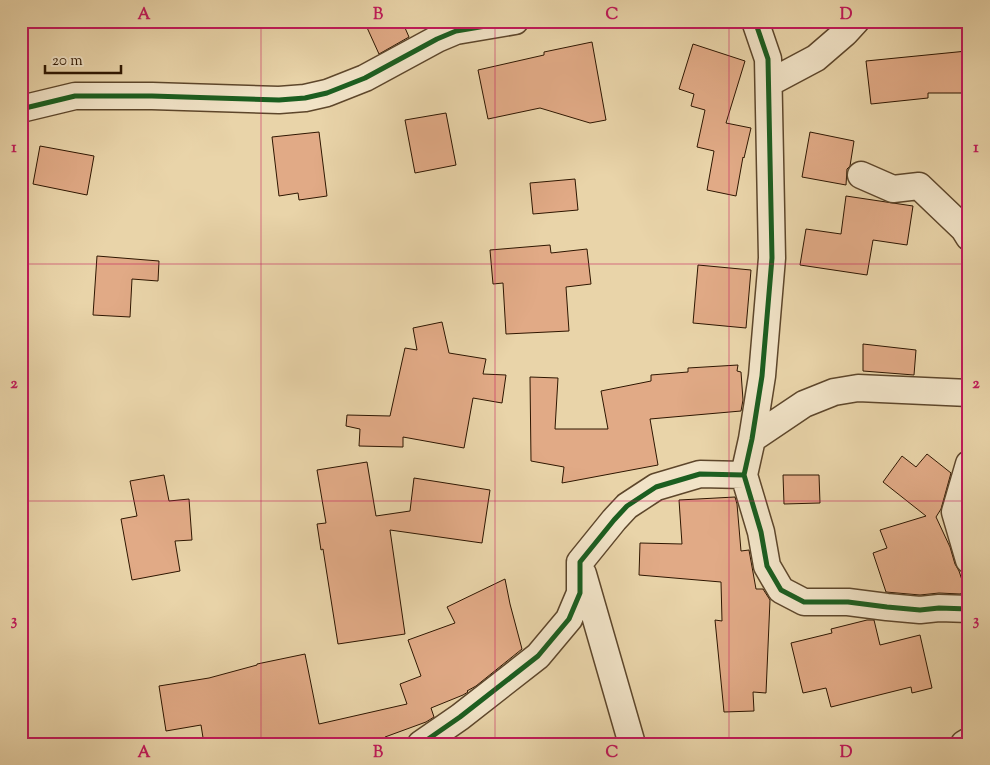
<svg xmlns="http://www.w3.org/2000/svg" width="990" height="765" viewBox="0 0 990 765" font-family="'Sorts Mill Goudy',serif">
<rect width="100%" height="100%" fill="#e9d4a9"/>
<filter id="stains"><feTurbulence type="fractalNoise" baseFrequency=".004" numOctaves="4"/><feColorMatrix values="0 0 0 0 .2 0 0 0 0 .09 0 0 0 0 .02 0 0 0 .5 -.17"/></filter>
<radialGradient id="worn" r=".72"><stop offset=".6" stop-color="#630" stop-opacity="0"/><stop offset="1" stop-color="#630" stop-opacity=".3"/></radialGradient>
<path fill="#e1aa86" stroke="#2e1601" d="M 364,21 L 402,21 L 409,37 L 379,54 Z
M 592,42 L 606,120 L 590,123 L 540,108 L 488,119 L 478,70 L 544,55 L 544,52 Z
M 693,44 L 745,61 L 726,123 L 751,128 L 744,158 L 743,157 L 736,196 L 707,190 L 714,151 L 697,147 L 705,110 L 691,106 L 694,94 L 679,89 Z
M 967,51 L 968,93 L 928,93 L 928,98 L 871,104 L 866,61 Z
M 446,113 L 456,165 L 415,173 L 405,120 Z
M 319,132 L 327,196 L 299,200 L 298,193 L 279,196 L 272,137 Z
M 810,132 L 854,141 L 850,166 L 847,169 L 846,185 L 802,177 Z
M 40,146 L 94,156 L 87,195 L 33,184 Z
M 575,179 L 578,210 L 533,214 L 530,183 Z
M 846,196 L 913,206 L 907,245 L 873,240 L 867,275 L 800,265 L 806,229 L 841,234 Z
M 550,245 L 551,253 L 587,249 L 591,284 L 566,287 L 569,331 L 506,334 L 503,283 L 493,284 L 490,250 Z
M 97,256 L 159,261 L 158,281 L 132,279 L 130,317 L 93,315 Z
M 698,265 L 751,270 L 746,328 L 693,323 Z
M 442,322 L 449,353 L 486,359 L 483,374 L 506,375 L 502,403 L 473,398 L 464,448 L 403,437 L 403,447 L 359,446 L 360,429 L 346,426 L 347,415 L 390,416 L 405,348 L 417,350 L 413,328 Z
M 863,344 L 916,350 L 914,375 L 863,371 Z
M 738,365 L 737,371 L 741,372 L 743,400 L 741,411 L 650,419 L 658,465 L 562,483 L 564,467 L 531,461 L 530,377 L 558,378 L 555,429 L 608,429 L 601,391 L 651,381 L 651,375 L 688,372 L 688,368 Z
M 927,454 L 951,473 L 941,509 L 936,517 L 950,547 L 955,564 L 959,571 L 966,592 L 960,594 L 939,593 L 920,595 L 886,592 L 873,553 L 887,548 L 880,530 L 926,516 L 883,482 L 902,456 L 916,467 Z
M 367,462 L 376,516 L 410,511 L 414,478 L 490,490 L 482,543 L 390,530 L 405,634 L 338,644 L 323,549 L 321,550 L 317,524 L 326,523 L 317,470 Z
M 164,475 L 169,501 L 189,499 L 192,540 L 175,541 L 180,571 L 132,580 L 121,519 L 137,516 L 130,481 Z
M 783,475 L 819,475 L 820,503 L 784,504 Z
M 735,497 L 737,504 L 741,551 L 749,550 L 756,589 L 763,589 L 770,600 L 766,693 L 753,692 L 754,711 L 724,712 L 715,620 L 722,621 L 721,582 L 639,575 L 640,543 L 682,544 L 679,500 Z
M 505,579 L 510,604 L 522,649 L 476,686 L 467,691 L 468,692 L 463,695 L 431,708 L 434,717 L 426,722 L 385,737 L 386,744 L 204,744 L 201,725 L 166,731 L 159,686 L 209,678 L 257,665 L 257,664 L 305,654 L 319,724 L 407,704 L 400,684 L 421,676 L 408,640 L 455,623 L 447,607 Z
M 867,620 L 874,620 L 880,645 L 920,635 L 932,688 L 912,693 L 911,687 L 831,707 L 826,688 L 803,693 L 791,643 L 832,633 L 831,629 Z"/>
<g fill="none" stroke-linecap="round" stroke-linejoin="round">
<g stroke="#5d462b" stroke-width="29">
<path id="street" d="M 755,21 L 768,59 L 772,258 L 762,376 L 752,439 L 744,475 L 761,532 L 767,566 L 781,590 L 804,602 L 848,602 L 887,607 L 920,610 L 939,608 L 969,609
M 769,83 L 816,58 L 845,33 L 856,21
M 21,109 L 75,96 L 152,96 L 279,100 L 305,98 L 327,93 L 365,78 L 437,39 L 456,31 L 515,21
M 861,175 L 893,189 L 919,186 L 964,229 L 969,237
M 752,439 L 804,404 L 834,392 L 858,388 L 969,393
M 969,464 L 955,512 L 969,560
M 583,574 L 632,744
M 421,744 L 460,717 L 538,656 L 569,619 L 580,593 L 580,562 L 614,520 L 627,506 L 656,487 L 700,474 L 744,475
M 964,744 L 969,741"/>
</g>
<use href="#street" stroke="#f1e3c7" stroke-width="26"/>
<g stroke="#f1e3c7" stroke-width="8">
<path id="cycleway" d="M 755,21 L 768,59 L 772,258 L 762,376 L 752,439 L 744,475 L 761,532 L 767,566 L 781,590 L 804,602 L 848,602 L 887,607 L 920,610 L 939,608 L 969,609
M 21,109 L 75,96 L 152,96 L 279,100 L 305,98 L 327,93 L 365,78 L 437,39 L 456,31 L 515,21
M 421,744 L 460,717 L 538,656 L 569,619 L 580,593 L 580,562 L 614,520 L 627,506 L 656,487 L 700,474 L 744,475"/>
</g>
<use href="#cycleway" stroke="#1b5e20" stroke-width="5"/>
</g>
<path fill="none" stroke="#c2185b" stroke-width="1" stroke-opacity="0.55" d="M 261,21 L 261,744M 495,21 L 495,744M 729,21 L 729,744M 21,264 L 969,264M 21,501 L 969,501"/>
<rect width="990" height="765" fill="none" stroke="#e9d4a9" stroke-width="55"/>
<path d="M45 65v8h76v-8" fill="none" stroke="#2e1601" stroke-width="2.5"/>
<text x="52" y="65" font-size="15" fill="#2e1601" stroke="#f1e3c7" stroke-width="4" paint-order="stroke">20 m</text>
<rect x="28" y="28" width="934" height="710" fill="none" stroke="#c2185b" stroke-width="2"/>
<g font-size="16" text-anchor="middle" font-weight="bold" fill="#c2185b">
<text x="144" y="19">A</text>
<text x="378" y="19">B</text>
<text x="612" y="19">C</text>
<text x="846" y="19">D</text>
<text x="14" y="152">1</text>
<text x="976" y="152">1</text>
<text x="14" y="388">2</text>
<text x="976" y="388">2</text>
<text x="14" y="625">3</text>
<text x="976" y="625">3</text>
<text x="144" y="757">A</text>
<text x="378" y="757">B</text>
<text x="612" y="757">C</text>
<text x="846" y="757">D</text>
</g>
<rect width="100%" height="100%" filter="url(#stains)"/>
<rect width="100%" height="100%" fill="url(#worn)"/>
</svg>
